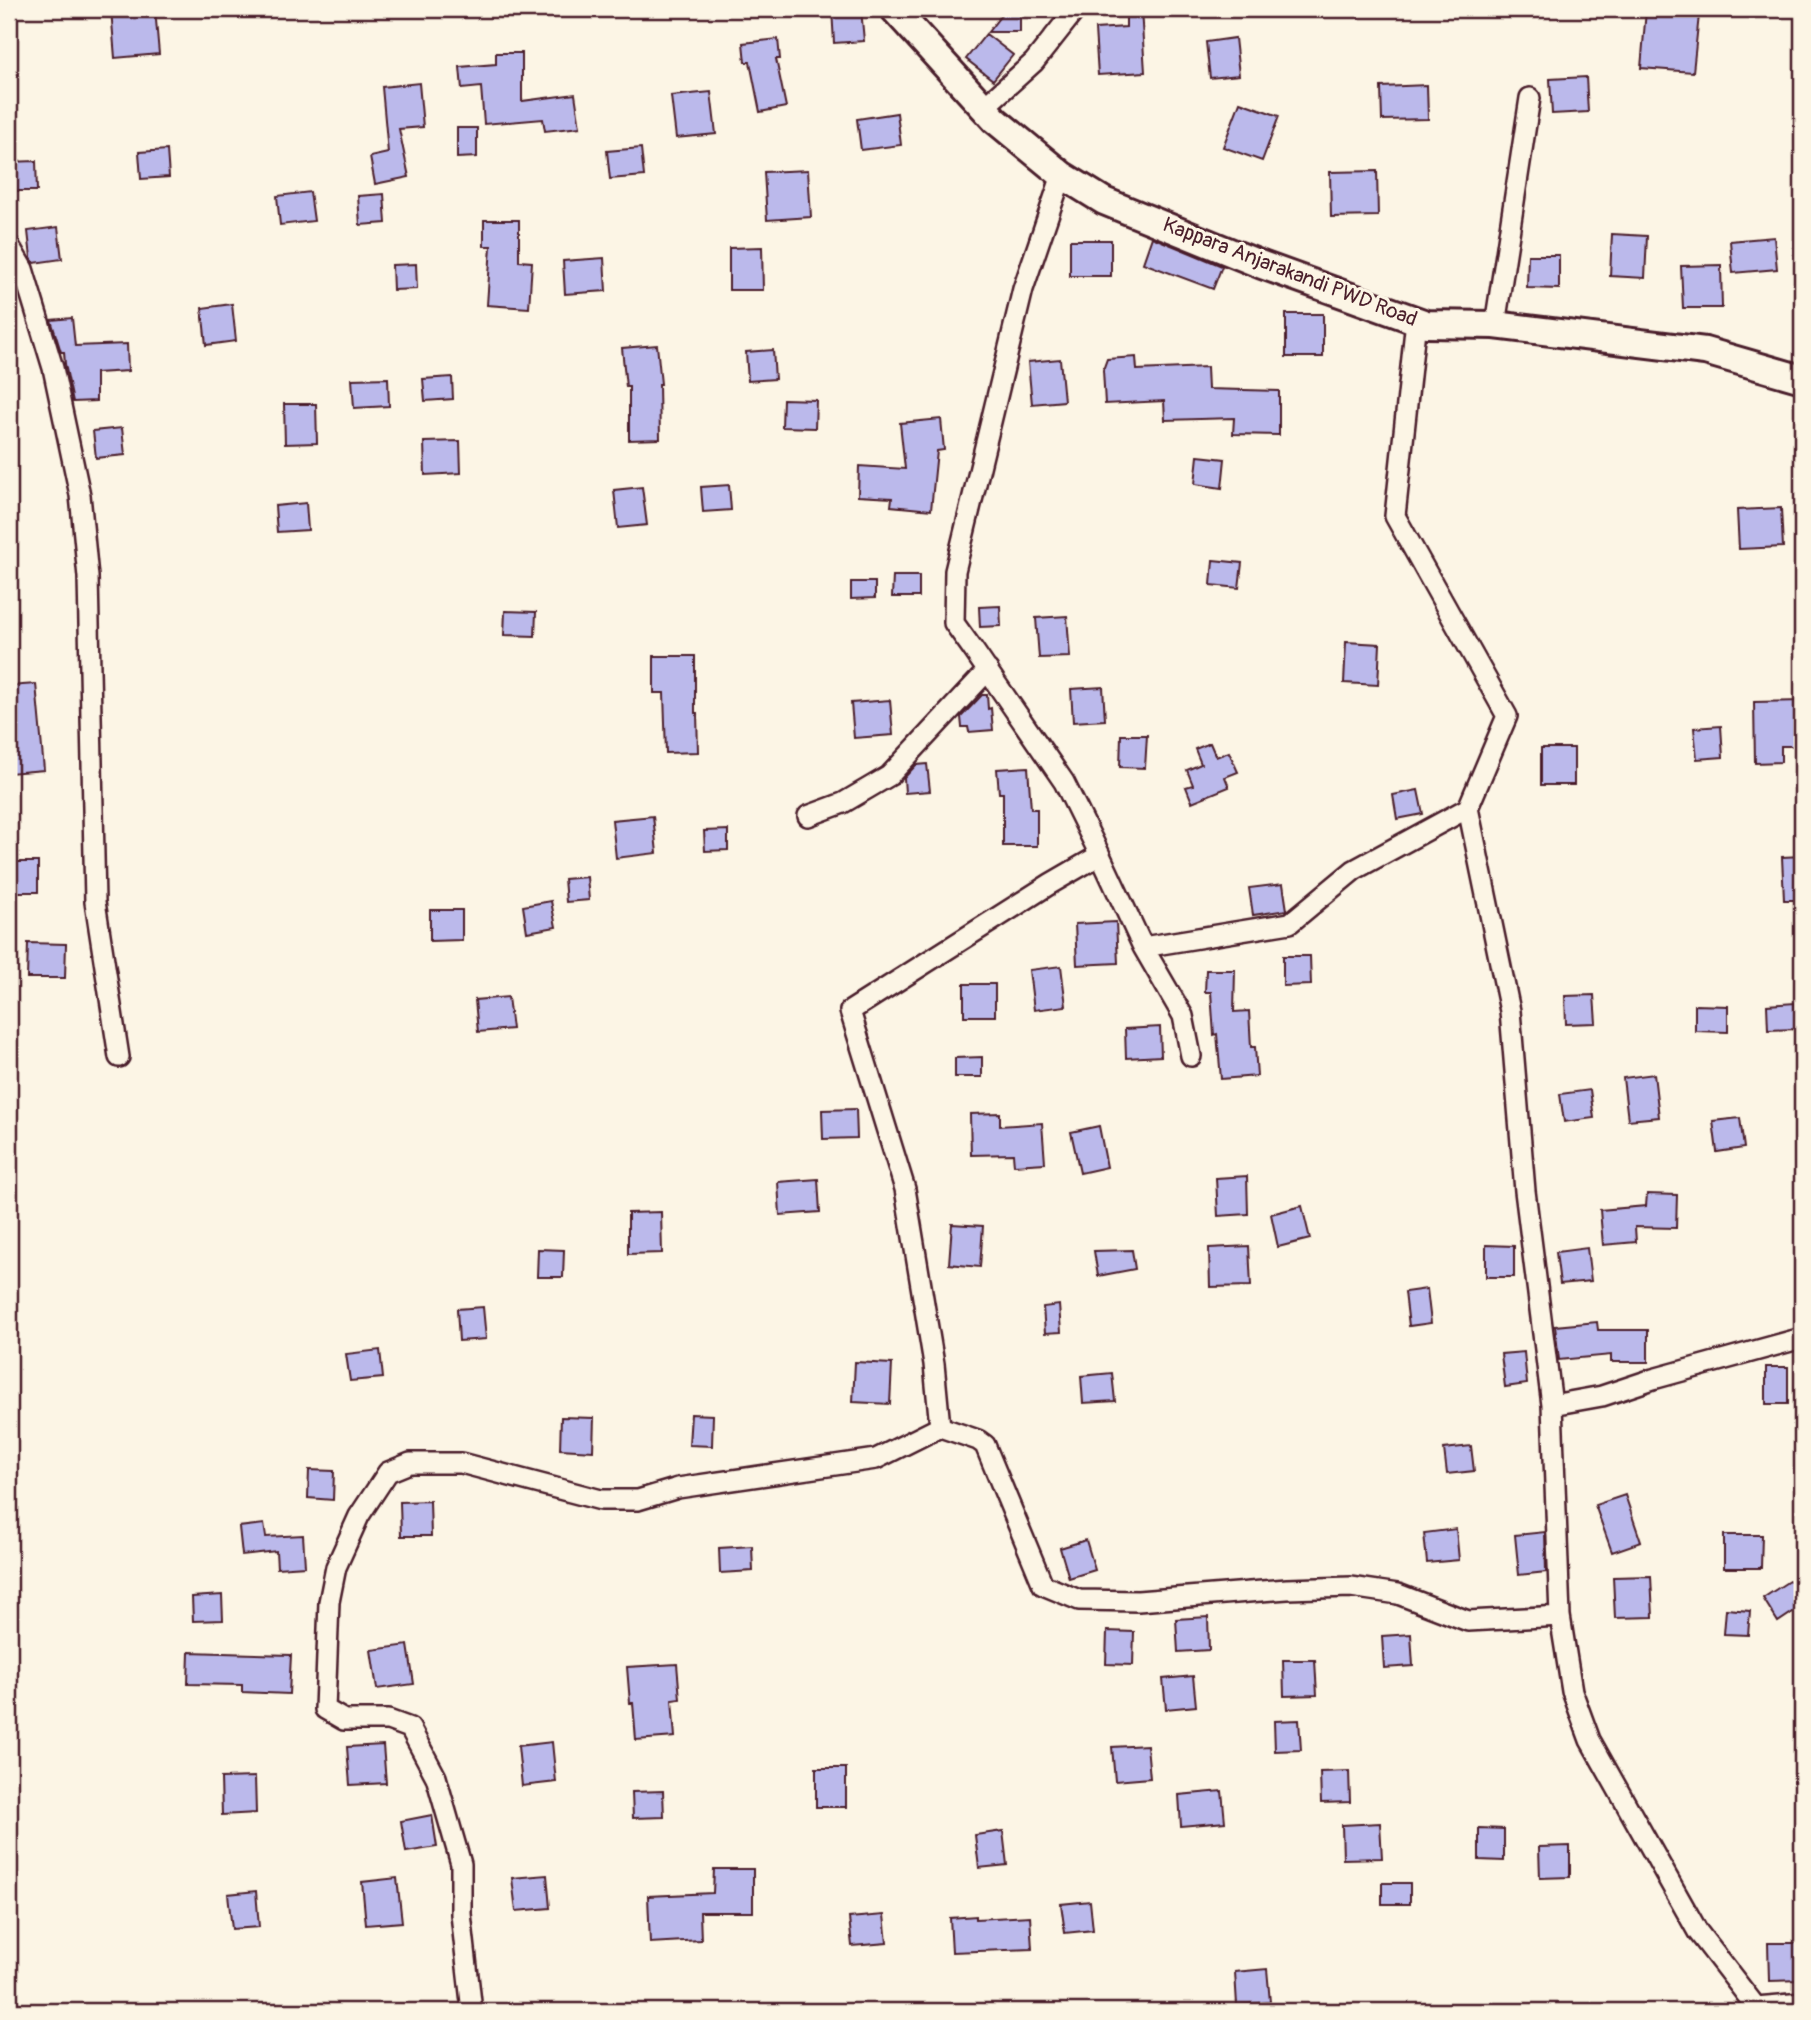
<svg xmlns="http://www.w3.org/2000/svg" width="1811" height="2020" viewBox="0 0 1811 2020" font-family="Pangolin,sans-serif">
<rect width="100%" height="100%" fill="#fcf5e5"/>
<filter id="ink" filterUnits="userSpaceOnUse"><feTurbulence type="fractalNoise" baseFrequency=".0143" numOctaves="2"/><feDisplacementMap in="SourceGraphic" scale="14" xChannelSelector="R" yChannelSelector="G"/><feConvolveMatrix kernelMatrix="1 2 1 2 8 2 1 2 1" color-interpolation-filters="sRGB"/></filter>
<g filter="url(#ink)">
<path fill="#bbb9eb" stroke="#4a1f2b" stroke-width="2" d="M 111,9 L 155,9 L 159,54 L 115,58 Z
M 832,9 L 861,9 L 864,41 L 834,43 Z
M 1126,9 L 1141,9 L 1145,72 L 1098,75 L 1095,29 L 1126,27 Z
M 1005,10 L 1020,10 L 1020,32 L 988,32 Z
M 1646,10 L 1699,15 L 1693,72 L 1641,68 Z
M 986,34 L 1013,55 L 993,80 L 966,59 Z
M 1235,38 L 1239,75 L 1210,78 L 1206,42 Z
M 778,39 L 780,59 L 776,59 L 786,107 L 760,112 L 750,62 L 745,62 L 743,43 Z
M 496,53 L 522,53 L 522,101 L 575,94 L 580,127 L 545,131 L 543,119 L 484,124 L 481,87 L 462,89 L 460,67 L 496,64 Z
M 1586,77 L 1588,112 L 1552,114 L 1550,79 Z
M 419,83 L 423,127 L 399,129 L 409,177 L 375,184 L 370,157 L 388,153 L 382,87 Z
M 1427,85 L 1428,119 L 1382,120 L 1381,87 Z
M 711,92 L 716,134 L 676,138 L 671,96 Z
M 1240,102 L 1279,116 L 1262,161 L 1223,147 Z
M 897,113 L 901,145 L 861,150 L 857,119 Z
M 457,128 L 477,128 L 477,157 L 457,158 Z
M 641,148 L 644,176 L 610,179 L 607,151 Z
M 167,150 L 169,177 L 141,179 L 139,152 Z
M 36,161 L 37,191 L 10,191 L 9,162 Z
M 808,170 L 811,217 L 767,220 L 764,172 Z
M 1377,171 L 1378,216 L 1331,217 L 1330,172 Z
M 310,192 L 314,221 L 280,225 L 277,196 Z
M 384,194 L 386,223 L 360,225 L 358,196 Z
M 484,220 L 519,220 L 519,261 L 532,262 L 529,308 L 487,305 L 491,246 L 484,246 Z
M 58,227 L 62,259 L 34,263 L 31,258 L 28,231 Z
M 1612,234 L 1647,236 L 1645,278 L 1610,276 Z
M 1152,237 L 1222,266 L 1213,289 L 1143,263 Z
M 1774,237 L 1777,269 L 1733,273 L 1730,241 Z
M 1070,240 L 1111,240 L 1111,276 L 1070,276 Z
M 762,247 L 763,290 L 729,290 L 729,248 Z
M 1528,255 L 1559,255 L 1559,289 L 1527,288 Z
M 604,258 L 606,291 L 565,294 L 563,261 Z
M 416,264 L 417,289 L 393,290 L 392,265 Z
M 1721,265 L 1722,308 L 1683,308 L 1681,266 Z
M 232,304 L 236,341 L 206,345 L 202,308 Z
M 1286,314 L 1323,314 L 1323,357 L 1286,357 Z
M 72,318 L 75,346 L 127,344 L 128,371 L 96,373 L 96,401 L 73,402 L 65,364 L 64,352 L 61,352 L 51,320 Z
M 657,345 L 661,384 L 659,384 L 660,439 L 629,440 L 629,387 L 626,387 L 622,348 Z
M 773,350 L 775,379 L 748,381 L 746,352 Z
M 1136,357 L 1137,370 L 1207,367 L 1208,389 L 1279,391 L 1279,435 L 1233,434 L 1234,418 L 1165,420 L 1164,401 L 1105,404 L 1103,370 L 1107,359 Z
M 1060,359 L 1064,401 L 1032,404 L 1028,362 Z
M 452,377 L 453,399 L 425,401 L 423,379 Z
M 388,378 L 389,406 L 354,408 L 352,379 Z
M 783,399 L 816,400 L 815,428 L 782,427 Z
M 284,404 L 316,404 L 317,443 L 285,444 Z
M 941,419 L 944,450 L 937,451 L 931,510 L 891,506 L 892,498 L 858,496 L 859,466 L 905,469 L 900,423 Z
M 122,428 L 125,455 L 96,458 L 93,431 Z
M 460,441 L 461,473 L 425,475 L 424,442 Z
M 1198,456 L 1225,459 L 1222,488 L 1195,484 Z
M 729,485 L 731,510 L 703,512 L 701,487 Z
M 642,487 L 647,525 L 618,528 L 614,490 Z
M 306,503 L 308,530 L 277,532 L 275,506 Z
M 1781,508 L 1783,547 L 1739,549 L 1737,510 Z
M 1213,560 L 1242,563 L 1239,588 L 1211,585 Z
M 893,576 L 919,576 L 919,597 L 892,597 Z
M 851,582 L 875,582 L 875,598 L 851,599 Z
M 1000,606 L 1001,626 L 980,627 L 979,607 Z
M 505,611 L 536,612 L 535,636 L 504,635 Z
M 1067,616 L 1070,657 L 1039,658 L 1036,618 Z
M 1346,642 L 1380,644 L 1378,685 L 1344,683 Z
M 654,656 L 695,656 L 695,713 L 697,713 L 698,752 L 666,753 L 664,693 L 654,693 Z
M 36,684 L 44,770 L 9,773 L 9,686 Z
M 1103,687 L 1105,720 L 1073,722 L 1071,689 Z
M 982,695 L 987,695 L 988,709 L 991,708 L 993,730 L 969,732 L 968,727 L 962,727 L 961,717 Z
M 890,700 L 893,735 L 854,738 L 851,703 Z
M 1802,701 L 1802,746 L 1781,746 L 1781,762 L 1755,763 L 1754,702 Z
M 1721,726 L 1723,757 L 1697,759 L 1694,728 Z
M 1121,735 L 1147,735 L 1145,768 L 1120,767 Z
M 1210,743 L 1216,757 L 1229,752 L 1238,772 L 1225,777 L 1229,787 L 1192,802 L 1186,787 L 1193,785 L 1187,770 L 1201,764 L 1195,749 Z
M 1541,748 L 1574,748 L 1574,785 L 1541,785 Z
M 927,764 L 930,791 L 905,793 L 904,778 L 916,765 Z
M 1028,767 L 1031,809 L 1037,809 L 1037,846 L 1003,846 L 1003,793 L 999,793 L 997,769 Z
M 1418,790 L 1423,814 L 1397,819 L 1393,795 Z
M 653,816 L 657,853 L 616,858 L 612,820 Z
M 728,830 L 728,850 L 705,851 L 704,831 Z
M 1802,856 L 1802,900 L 1784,900 L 1782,857 Z
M 9,862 L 38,862 L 38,892 L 9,892 Z
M 587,877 L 589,900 L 566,902 L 564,879 Z
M 1283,884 L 1287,910 L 1253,915 L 1249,888 Z
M 551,901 L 556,927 L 527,932 L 523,906 Z
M 430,910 L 462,910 L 462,940 L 430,941 Z
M 1116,922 L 1118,963 L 1077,965 L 1075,924 Z
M 28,943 L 66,944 L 65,978 L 27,978 Z
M 1283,956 L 1310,956 L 1311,985 L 1283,986 Z
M 1061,966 L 1066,1006 L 1034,1010 L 1029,970 Z
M 1206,970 L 1235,970 L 1234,1012 L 1249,1011 L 1251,1047 L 1255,1047 L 1257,1076 L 1221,1079 L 1217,1034 L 1214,1035 L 1211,992 L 1205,992 Z
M 964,984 L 995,984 L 995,1016 L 964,1016 Z
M 1594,995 L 1596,1023 L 1566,1024 L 1565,996 Z
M 508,997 L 512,1029 L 478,1032 L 475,1000 Z
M 1795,1003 L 1797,1029 L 1768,1030 L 1767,1005 Z
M 1695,1005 L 1728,1006 L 1728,1032 L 1695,1031 Z
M 1160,1027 L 1161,1056 L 1126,1058 L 1125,1029 Z
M 982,1057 L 982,1077 L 955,1077 L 955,1058 Z
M 1654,1074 L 1659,1117 L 1628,1120 L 1623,1078 Z
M 1590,1090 L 1594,1118 L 1564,1122 L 1560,1094 Z
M 856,1109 L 857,1138 L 823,1139 L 822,1110 Z
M 1000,1113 L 1000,1126 L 1042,1123 L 1045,1163 L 1014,1165 L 1013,1154 L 971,1155 L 970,1114 Z
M 1740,1118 L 1744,1148 L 1717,1152 L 1713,1121 Z
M 1099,1126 L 1107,1167 L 1080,1173 L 1071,1132 Z
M 1247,1176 L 1248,1214 L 1218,1216 L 1216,1178 Z
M 818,1179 L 820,1212 L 780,1215 L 778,1182 Z
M 1647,1194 L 1677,1195 L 1676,1228 L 1635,1227 L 1636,1242 L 1603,1245 L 1600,1210 L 1646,1206 Z
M 1302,1206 L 1310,1239 L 1278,1247 L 1271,1214 Z
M 661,1212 L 662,1253 L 628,1254 L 628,1213 Z
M 952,1224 L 983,1226 L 980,1267 L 949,1264 Z
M 1486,1245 L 1514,1246 L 1514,1277 L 1486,1277 Z
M 1249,1246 L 1251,1286 L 1210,1287 L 1209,1248 Z
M 1587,1248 L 1591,1281 L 1560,1284 L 1556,1252 Z
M 538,1249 L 564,1250 L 563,1277 L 537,1277 Z
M 1132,1250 L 1135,1269 L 1098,1276 L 1094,1251 Z
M 1427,1289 L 1431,1323 L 1409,1326 L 1405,1292 Z
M 1059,1305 L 1061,1332 L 1045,1333 L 1043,1307 Z
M 483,1307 L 486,1339 L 459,1341 L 457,1309 Z
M 1597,1322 L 1598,1330 L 1648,1330 L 1648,1362 L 1611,1362 L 1611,1355 L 1559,1360 L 1555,1326 Z
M 380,1350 L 383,1378 L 350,1381 L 346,1354 Z
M 1524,1352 L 1527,1384 L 1505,1387 L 1501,1354 Z
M 855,1362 L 892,1364 L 890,1404 L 853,1402 Z
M 1766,1367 L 1788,1367 L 1788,1404 L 1766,1404 Z
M 1112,1373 L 1115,1401 L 1083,1403 L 1081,1376 Z
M 691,1414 L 713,1415 L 712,1446 L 689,1445 Z
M 561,1417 L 594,1418 L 593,1451 L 560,1449 Z
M 1471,1446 L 1474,1471 L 1447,1474 L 1444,1449 Z
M 309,1470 L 334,1471 L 333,1500 L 308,1498 Z
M 1625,1495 L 1641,1542 L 1612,1552 L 1595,1505 Z
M 430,1501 L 431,1536 L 401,1536 L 400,1502 Z
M 264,1524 L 266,1537 L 303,1535 L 305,1566 L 277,1568 L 276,1551 L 242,1555 L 239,1527 Z
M 1456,1529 L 1459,1560 L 1427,1563 L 1424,1533 Z
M 1545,1532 L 1546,1572 L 1519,1575 L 1515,1535 Z
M 1724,1535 L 1762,1535 L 1761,1568 L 1724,1568 Z
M 1086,1540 L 1095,1570 L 1069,1578 L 1060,1548 Z
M 752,1546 L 753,1571 L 720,1573 L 719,1548 Z
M 1651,1576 L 1653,1617 L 1615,1618 L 1613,1577 Z
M 1795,1577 L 1802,1587 L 1802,1606 L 1778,1622 L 1763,1598 Z
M 222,1595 L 223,1620 L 193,1621 L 192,1597 Z
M 1726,1609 L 1750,1611 L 1748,1635 L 1724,1634 Z
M 1208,1617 L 1209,1650 L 1178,1652 L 1176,1619 Z
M 1107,1631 L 1134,1632 L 1133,1665 L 1106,1664 Z
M 1411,1634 L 1413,1666 L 1384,1668 L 1382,1636 Z
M 408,1645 L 414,1684 L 377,1689 L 371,1650 Z
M 189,1652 L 291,1655 L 289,1694 L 242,1692 L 242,1685 L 188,1684 Z
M 1283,1660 L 1315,1660 L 1317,1695 L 1284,1696 Z
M 677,1664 L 680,1699 L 672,1700 L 675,1737 L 636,1740 L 633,1703 L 630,1703 L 627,1667 Z
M 1193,1676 L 1196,1706 L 1166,1709 L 1163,1679 Z
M 1299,1720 L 1301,1750 L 1275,1751 L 1274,1721 Z
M 552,1742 L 556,1782 L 522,1786 L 518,1746 Z
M 383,1745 L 386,1783 L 350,1785 L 347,1747 Z
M 1147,1745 L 1150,1778 L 1115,1781 L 1112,1747 Z
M 816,1768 L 846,1768 L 846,1807 L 816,1807 Z
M 1349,1771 L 1350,1802 L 1321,1803 L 1320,1772 Z
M 255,1777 L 256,1813 L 222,1815 L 221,1778 Z
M 663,1791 L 664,1817 L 633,1818 L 632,1792 Z
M 1222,1791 L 1225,1822 L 1181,1826 L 1179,1795 Z
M 432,1815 L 437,1847 L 406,1852 L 401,1821 Z
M 1380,1823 L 1382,1858 L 1343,1859 L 1342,1825 Z
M 1479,1828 L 1504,1829 L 1504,1861 L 1479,1860 Z
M 1003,1831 L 1007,1865 L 979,1868 L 975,1835 Z
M 1570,1846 L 1570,1877 L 1540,1878 L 1539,1847 Z
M 714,1869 L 753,1869 L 753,1912 L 700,1912 L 701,1940 L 650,1943 L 648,1896 L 713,1893 Z
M 547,1875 L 550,1908 L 516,1911 L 512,1878 Z
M 397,1878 L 402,1922 L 366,1925 L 362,1882 Z
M 1382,1883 L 1410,1883 L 1410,1904 L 1382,1904 Z
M 256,1891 L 259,1927 L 232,1929 L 228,1894 Z
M 1090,1901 L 1093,1930 L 1065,1933 L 1061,1904 Z
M 884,1915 L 887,1943 L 852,1946 L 849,1918 Z
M 976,1916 L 976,1919 L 1030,1916 L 1032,1949 L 952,1952 L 950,1918 Z
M 1768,1943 L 1802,1943 L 1802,1980 L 1769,1981 Z
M 1267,1969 L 1270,2002 L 1237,2005 L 1235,1972 Z"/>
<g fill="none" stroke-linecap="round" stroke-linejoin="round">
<g stroke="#4a1f2b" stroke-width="24">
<path id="street" d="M 986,111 L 991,101 L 1034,62 L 1076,9
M 1062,175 L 1023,289 L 955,571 L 954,623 L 972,648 L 1064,782 L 1100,855
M 9,245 L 23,269 L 53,368 L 80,495 L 88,577 L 95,902 L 119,1057
M 1416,320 L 1395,516 L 1507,716 L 1468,808 L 1354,870 L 1290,923 L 1143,947 L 1100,855 L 1050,884 L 850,1011 L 905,1189 L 934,1364 L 940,1427 L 978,1440 L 985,1445 L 1043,1585 L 1079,1600 L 1138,1601 L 1287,1589 L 1351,1587 L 1398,1594 L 1468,1621 L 1560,1616 L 1572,1691 L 1590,1740 L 1698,1932 L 1756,2007 L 1802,2003
M 1495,325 L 1530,98
M 1468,808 L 1510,1011 L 1525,1191 L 1552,1405 L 1560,1616
M 808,816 L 843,803 L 889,776 L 988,670
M 1143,947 L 1183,1016 L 1191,1056
M 1552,1405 L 1602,1396 L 1653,1379 L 1802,1338
M 472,2011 L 461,1914 L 461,1864 L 436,1777 L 410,1728 L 388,1720 L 344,1720 L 325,1709 L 329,1602 L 336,1567 L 359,1516 L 388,1472 L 410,1463 L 461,1463 L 601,1500 L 638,1500 L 678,1488 L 876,1459 L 940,1427"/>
</g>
<g stroke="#4a1f2b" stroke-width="32">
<path id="secondary" d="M 894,9 L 995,120 L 1062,175 L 1104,201 L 1262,265 L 1426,324 L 1495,325 L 1705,351 L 1802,379"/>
</g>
<use href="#street" stroke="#fcf5e5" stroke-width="19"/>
<use href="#secondary" stroke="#fcf5e5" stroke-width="26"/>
</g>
</g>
<g text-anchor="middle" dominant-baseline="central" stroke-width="6" stroke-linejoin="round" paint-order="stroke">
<g font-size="21" fill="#4a1f2b" stroke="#fcf5e5">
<text transform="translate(1290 272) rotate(21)">Kappara Anjarakandi PWD Road</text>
</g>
</g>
<rect width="1811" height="2020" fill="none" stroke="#fcf5e5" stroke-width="35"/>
<rect x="18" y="18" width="1776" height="1985" fill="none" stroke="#4a1f2b" stroke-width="2.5" filter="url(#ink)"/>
</svg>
